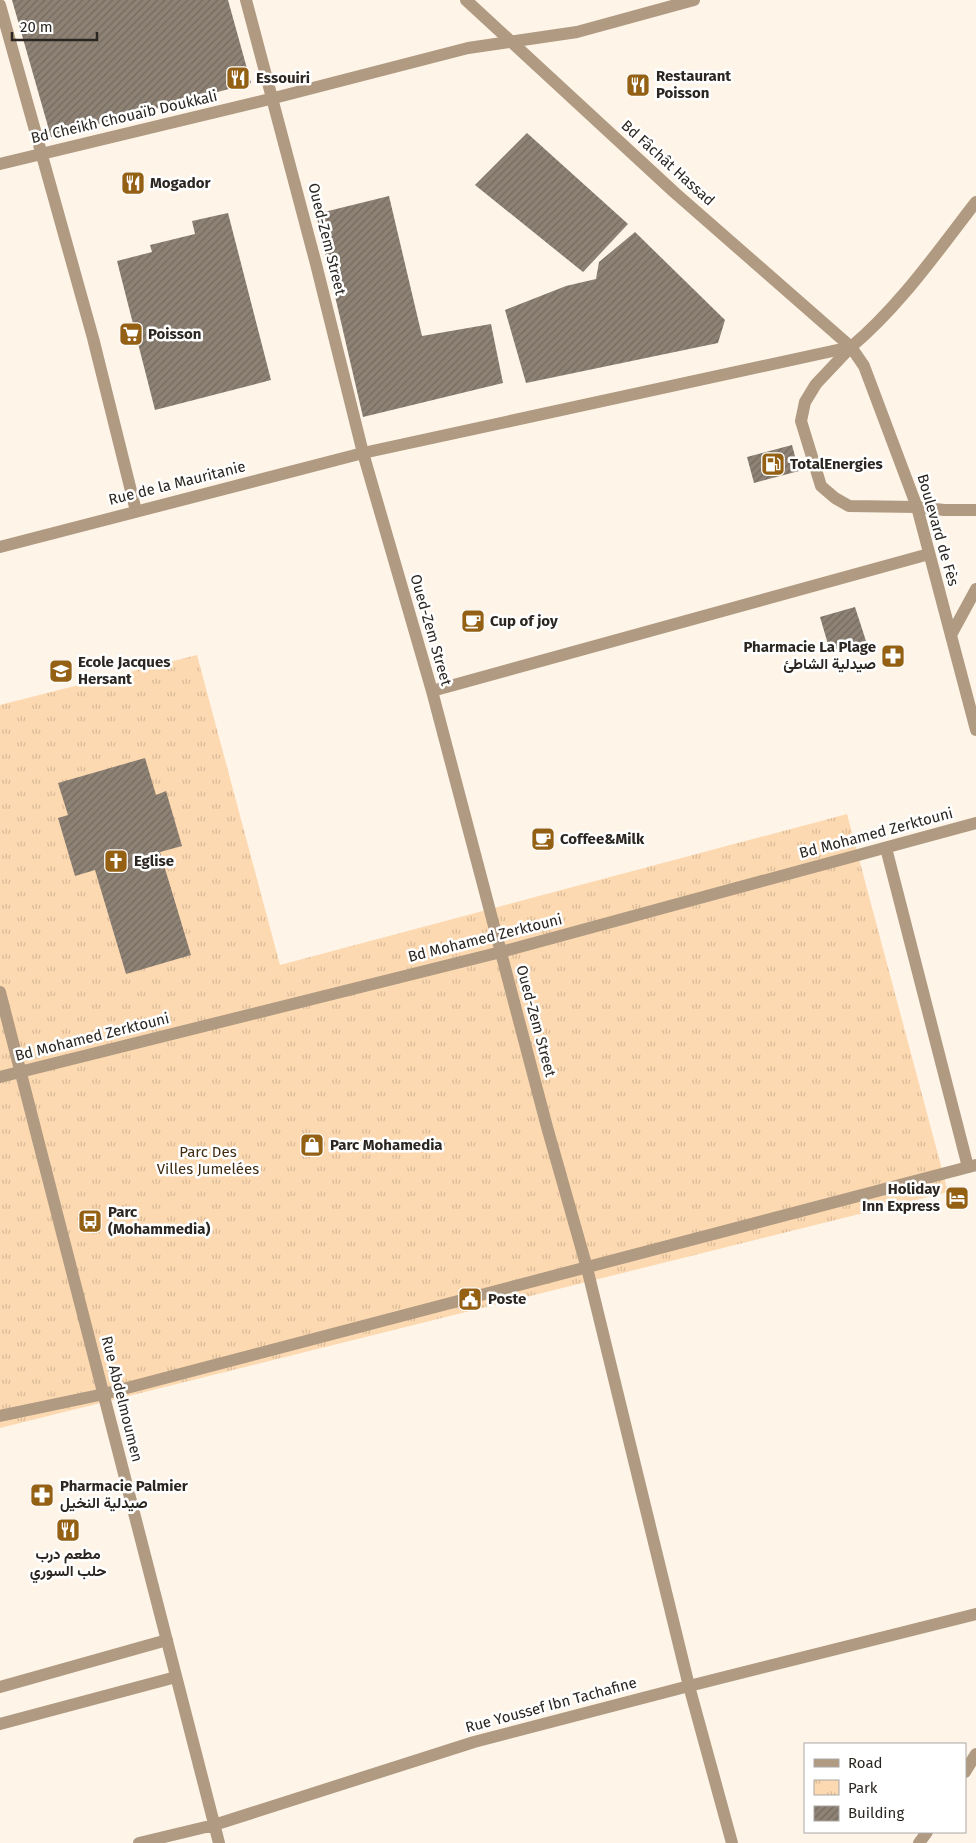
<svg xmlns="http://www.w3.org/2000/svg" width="976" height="1843" viewBox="0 0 976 1843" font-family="'Fira Sans',Vazirmatn,sans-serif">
<defs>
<pattern id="park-tufts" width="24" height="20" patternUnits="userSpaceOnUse" patternTransform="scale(1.25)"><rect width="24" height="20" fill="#fdd9b1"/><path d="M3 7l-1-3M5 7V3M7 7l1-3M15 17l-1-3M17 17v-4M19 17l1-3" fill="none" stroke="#d9ba98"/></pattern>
<pattern id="building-hatch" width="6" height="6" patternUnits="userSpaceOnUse" patternTransform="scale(1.25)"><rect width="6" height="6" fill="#8e8275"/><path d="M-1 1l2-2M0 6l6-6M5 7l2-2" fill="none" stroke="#746a60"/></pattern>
</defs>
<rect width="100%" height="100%" fill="#fef4e8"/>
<path fill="url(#park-tufts)" d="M 197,655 L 280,965 L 847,814 L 948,1192 L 0,1428 L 0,705 Z"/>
<path fill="url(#building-hatch)" d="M 12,0 L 228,0 L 251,83 L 51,137 Z
M 527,133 L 628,224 L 583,272 L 475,185 Z
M 389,196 L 422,336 L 491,324 L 503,383 L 363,417 L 316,214 Z
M 228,213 L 271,380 L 155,410 L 117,261 L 152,252 L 150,245 L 195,234 L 192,221 Z
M 635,232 L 725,320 L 718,343 L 526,383 L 505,310 L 566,286 L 596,279 L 599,262 Z
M 792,445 L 799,471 L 754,483 L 747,457 Z
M 855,607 L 866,641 L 830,651 L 820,617 Z
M 145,758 L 156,795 L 166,791 L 182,846 L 160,852 L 191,955 L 126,974 L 95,870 L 75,876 L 58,818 L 68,815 L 58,783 Z"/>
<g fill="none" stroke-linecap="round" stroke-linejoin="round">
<path stroke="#b09a81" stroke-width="12" d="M 851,347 L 816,384 L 805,402 L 801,421 L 821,486 L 835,498 L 849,506 L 917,507
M 886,848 L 968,1167"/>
<path stroke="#b09a81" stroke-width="12" d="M 246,0 L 316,264 L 363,453 L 432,691 L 547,1127 L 587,1268 L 689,1686 L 732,1843
M 0,5 L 93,338 L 136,511
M 0,164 L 274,98 L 468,48 L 577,32 L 694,0
M 917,507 L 944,510 L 976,510
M 0,547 L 363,453 L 851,347 C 900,306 937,252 976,202
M 951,635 L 976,589
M 432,691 L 929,554
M 0,992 L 219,1843
M 0,1077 L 501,952 L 976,823
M 0,1416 L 104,1394 L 976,1165
M 0,1687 L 167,1640
M 0,1724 L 176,1677
M 139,1843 L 214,1825 L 474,1742 L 689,1686 L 976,1614"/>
<path stroke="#b09a81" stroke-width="12" d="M 466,0 L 674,192 L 851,347 L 864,366 L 917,507 L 976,730
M 965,1772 L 976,1754
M 919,1843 L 927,1832"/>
</g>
<defs>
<g id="restaurant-square" transform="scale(1.25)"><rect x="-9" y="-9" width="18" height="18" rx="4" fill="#946014" stroke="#fff"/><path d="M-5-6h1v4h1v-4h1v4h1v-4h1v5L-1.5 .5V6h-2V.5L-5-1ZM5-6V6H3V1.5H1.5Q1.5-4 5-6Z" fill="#fff"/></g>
<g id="supermarket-square" transform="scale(1.25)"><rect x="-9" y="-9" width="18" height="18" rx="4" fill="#946014" stroke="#fff"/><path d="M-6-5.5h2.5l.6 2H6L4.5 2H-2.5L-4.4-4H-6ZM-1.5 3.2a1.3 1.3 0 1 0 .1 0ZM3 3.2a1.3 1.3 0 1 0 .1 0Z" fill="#fff"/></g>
<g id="fuel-square" transform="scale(1.25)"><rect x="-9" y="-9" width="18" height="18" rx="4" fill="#946014" stroke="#fff"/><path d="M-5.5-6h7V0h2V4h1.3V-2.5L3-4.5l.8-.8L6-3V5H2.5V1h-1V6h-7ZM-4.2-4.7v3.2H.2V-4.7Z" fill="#fff"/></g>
<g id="cafe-square" transform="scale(1.25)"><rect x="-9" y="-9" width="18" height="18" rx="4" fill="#946014" stroke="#fff"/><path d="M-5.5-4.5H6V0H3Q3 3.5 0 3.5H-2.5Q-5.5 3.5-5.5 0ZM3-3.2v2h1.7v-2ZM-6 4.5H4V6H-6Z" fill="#fff"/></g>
<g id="pharmacy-square" transform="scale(1.25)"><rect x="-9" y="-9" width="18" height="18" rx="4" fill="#946014" stroke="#fff"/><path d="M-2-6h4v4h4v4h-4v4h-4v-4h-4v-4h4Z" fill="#fff"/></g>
<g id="school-square" transform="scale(1.25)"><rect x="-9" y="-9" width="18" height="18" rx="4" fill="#946014" stroke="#fff"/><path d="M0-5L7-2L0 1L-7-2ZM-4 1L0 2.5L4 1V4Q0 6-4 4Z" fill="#fff"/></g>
<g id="church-square" transform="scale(1.25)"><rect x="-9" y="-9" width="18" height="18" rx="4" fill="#946014" stroke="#fff"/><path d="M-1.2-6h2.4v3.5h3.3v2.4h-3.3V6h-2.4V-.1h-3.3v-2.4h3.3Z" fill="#fff"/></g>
<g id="shop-square" transform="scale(1.25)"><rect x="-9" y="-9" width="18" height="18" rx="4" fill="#946014" stroke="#fff"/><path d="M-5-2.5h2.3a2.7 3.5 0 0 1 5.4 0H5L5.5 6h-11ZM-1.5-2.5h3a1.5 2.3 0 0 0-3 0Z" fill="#fff"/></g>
<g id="hotel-square" transform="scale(1.25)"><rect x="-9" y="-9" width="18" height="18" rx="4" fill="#946014" stroke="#fff"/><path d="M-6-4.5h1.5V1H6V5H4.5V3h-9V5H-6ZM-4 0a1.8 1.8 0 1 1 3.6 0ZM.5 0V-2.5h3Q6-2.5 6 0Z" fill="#fff"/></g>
<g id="bus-square" transform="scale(1.25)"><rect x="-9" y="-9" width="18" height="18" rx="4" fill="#946014" stroke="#fff"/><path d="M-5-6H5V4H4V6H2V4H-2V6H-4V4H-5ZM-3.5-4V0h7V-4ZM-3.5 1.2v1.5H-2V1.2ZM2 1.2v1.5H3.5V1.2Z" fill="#fff"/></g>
<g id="civic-square" transform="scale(1.25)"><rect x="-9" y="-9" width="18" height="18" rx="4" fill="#946014" stroke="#fff"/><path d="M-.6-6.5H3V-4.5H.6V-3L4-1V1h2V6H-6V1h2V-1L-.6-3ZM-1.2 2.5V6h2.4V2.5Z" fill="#fff"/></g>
</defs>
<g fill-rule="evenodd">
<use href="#restaurant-square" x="238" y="78"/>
<use href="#restaurant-square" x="638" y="85"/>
<use href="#restaurant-square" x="133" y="183"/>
<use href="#supermarket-square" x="131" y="334"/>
<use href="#fuel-square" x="773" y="464"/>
<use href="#cafe-square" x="473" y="621"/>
<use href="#pharmacy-square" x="893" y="656"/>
<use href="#school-square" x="61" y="671"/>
<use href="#cafe-square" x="543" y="839"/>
<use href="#church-square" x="116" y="861"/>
<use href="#shop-square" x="312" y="1145"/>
<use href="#hotel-square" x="957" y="1198"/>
<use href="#bus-square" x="90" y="1221"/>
<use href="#civic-square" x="470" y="1299"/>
<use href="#pharmacy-square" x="42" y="1495"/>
<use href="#restaurant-square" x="68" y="1530"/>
</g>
<g text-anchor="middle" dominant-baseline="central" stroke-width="5" stroke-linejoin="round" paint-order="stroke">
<g font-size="15" font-weight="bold" fill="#2b2621" stroke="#fff" text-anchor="start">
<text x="656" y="76">Restaurant<tspan x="656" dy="17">Poisson</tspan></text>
<text x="256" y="78">Essouiri</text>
<text x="150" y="183">Mogador</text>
<text x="148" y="334">Poisson</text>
<text x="790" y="464">TotalEnergies</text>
<text x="490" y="621">Cup of joy</text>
<text x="876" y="647" text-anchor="end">Pharmacie La Plage<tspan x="876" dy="17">صيدلية الشاطئ</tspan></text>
<text x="78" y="662">Ecole Jacques<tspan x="78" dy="17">Hersant</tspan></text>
<text x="560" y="839">Coffee&amp;Milk</text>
<text x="134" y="861">Eglise</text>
<text x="330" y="1145">Parc Mohamedia</text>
<text x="940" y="1189" text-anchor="end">Holiday<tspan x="940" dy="17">Inn Express</tspan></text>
<text x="108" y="1212">Parc<tspan x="108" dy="17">(Mohammedia)</tspan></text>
<text x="488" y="1299">Poste</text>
<text x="60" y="1486">Pharmacie Palmier<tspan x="60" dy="17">صيدلية النخيل</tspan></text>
<text x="68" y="1554" text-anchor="middle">مطعم درب<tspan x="68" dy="17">حلب السوري</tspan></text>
</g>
<g font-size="15" fill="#2b2621" stroke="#fff">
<text transform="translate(124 117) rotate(-13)">Bd Cheikh Chouaïb Doukkali</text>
<text transform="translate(668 163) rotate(42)">Bd Fâchât Hassad</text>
<text transform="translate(327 239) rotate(76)">Oued-Zem Street</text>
<text transform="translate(177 483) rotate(-14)">Rue de la Mauritanie</text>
<text transform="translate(938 530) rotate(74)">Boulevard de Fès</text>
<text transform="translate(431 630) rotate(74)">Oued-Zem Street</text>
<text transform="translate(876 833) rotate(-15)">Bd Mohamed Zerktouni</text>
<text transform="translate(485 938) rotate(-14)">Bd Mohamed Zerktouni</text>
<text transform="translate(536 1021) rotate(75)">Oued-Zem Street</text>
<text transform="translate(92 1037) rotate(-14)">Bd Mohamed Zerktouni</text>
<text transform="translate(122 1399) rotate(76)">Rue Abdelmoumen</text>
<text transform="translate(551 1705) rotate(-15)">Rue Youssef Ibn Tachafine</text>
</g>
<g font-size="15" fill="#402b10" stroke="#fff">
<text x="208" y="1152">Parc Des<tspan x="208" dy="17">Villes Jumelées</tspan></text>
</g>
</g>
<rect x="804" y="1743" width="162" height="90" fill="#ffffff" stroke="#aaa8a6"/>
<rect x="814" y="1759" width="25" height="8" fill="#b09a81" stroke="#aaa8a6"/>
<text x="848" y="1768" font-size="15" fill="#2b2621">Road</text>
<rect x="814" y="1780" width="25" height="15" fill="url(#park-tufts)" stroke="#aaa8a6"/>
<text x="848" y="1793" font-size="15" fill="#2b2621">Park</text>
<rect x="814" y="1806" width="25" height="15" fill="url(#building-hatch)" stroke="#aaa8a6"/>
<text x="848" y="1818" font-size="15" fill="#2b2621">Building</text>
<path d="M12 32v8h85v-8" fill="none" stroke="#2b2621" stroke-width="2.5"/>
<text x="20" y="32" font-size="15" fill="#2b2621" stroke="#ffffff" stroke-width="4" paint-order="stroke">20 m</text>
</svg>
